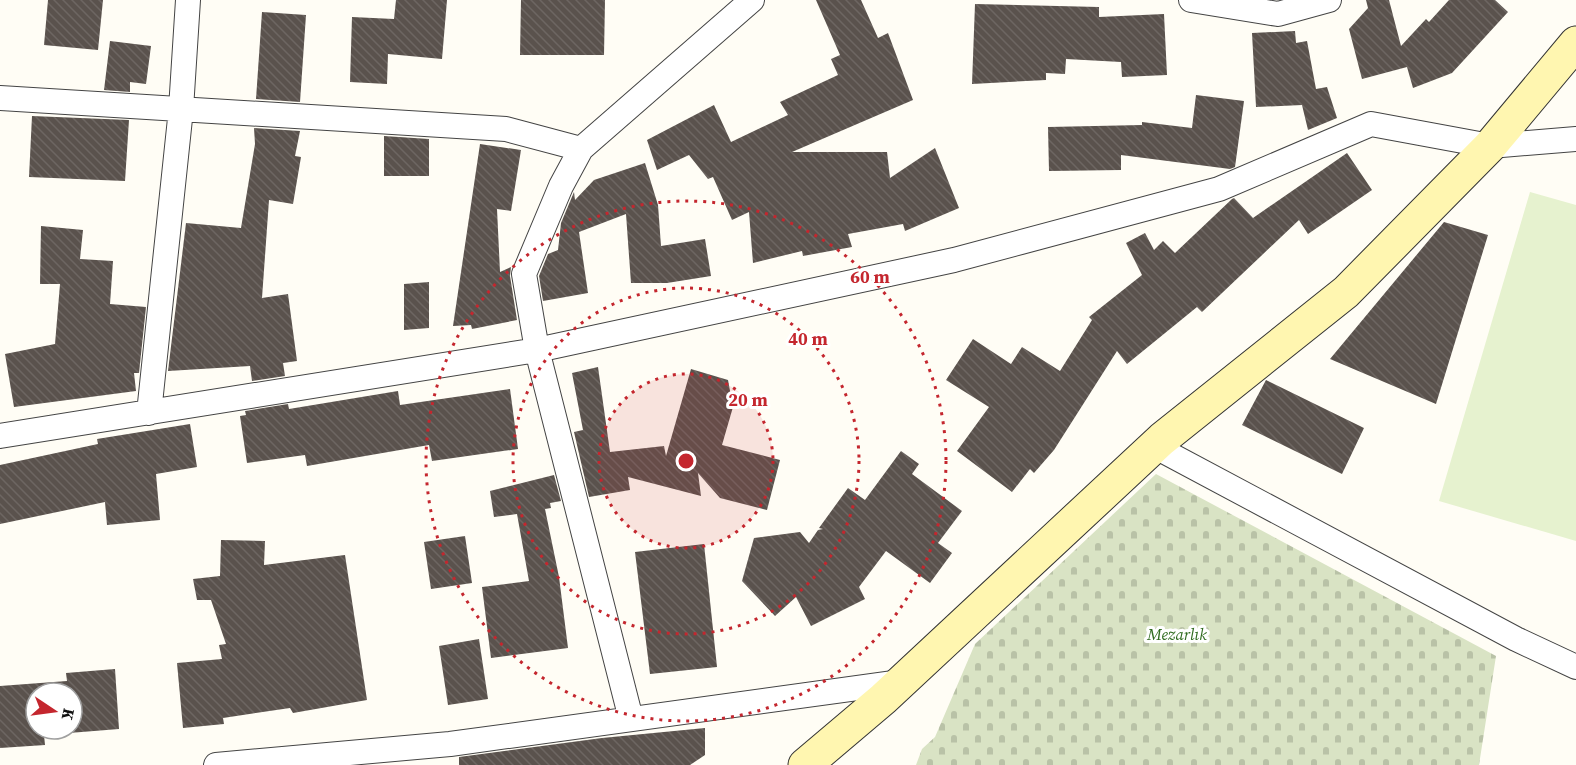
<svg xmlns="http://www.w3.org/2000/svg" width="1576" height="765" viewBox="0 0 1576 765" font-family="'Source Serif 4',serif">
<defs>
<pattern id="cemetery-stones" width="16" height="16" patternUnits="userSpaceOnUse" patternTransform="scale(1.5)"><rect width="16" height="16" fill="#d9e3c4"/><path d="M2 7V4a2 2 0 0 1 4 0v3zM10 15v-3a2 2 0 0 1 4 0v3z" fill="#b9c2a7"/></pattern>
<pattern id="building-back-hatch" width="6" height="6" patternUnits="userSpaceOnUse" patternTransform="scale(1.5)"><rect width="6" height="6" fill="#5a524d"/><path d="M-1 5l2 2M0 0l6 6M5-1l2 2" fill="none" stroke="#6d6662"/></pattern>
</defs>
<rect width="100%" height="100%" fill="#fffdf5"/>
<path fill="url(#cemetery-stones)" d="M 1156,474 L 1496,656 L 1479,765 L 916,765 L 922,749 L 935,737 L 975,644 Z"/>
<path fill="#e6f2cf" d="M 1530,192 L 1576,205 L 1576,541 L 1439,501 Z"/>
<path fill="url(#building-back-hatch)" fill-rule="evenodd" d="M 48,0 L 103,0 L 98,50 L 44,45 Z
M 396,0 L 447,0 L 442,59 L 388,54 L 387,84 L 350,82 L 352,17 L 394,19 Z
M 521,0 L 605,0 L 604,55 L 520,55 Z
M 816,0 L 861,0 L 878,38 L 888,33 L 913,100 L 792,152 L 887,152 L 890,178 L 935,148 L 959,208 L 905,231 L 903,224 L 848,234 L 852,247 L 803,256 L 802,251 L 753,263 L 749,212 L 732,220 L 713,177 L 708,179 L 689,155 L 657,170 L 647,140 L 714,105 L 731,142 L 788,115 L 780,102 L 838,75 L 831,59 L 840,55 Z
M 1366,0 L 1389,0 L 1401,46 L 1426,19 L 1429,22 L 1449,0 L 1495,0 L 1508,12 L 1452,73 L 1413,88 L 1407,67 L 1362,79 L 1349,29 L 1368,8 Z
M 975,4 L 1099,7 L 1099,17 L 1164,14 L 1167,75 L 1122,77 L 1121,62 L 1066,59 L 1065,74 L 1046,73 L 1046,80 L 972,84 Z
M 262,12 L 306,15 L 300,102 L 256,99 Z
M 1295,31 L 1296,43 L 1307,41 L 1316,89 L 1327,87 L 1337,118 L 1308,130 L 1302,105 L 1256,107 L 1252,33 Z
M 110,41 L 151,46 L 146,84 L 130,82 L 130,92 L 104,90 Z
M 1196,95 L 1244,101 L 1235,167 L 1230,169 L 1121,155 L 1121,170 L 1049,171 L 1048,127 L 1142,125 L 1142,122 L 1192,128 Z
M 32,116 L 129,120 L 125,181 L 29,177 Z
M 254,128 L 300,131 L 295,156 L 301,157 L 293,204 L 269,200 L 262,298 L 288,294 L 297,361 L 283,363 L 285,376 L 252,381 L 250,366 L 168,371 L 186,223 L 241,228 L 255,144 Z
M 384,136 L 429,139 L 429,176 L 384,176 Z
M 480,144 L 521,150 L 511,211 L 497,209 L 500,272 L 511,267 L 510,276 L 517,320 L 472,329 L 471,325 L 453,326 Z
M 1347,153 L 1372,190 L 1308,234 L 1299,220 L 1202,312 L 1197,307 L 1127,364 L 1117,351 L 1054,450 L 1034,473 L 1030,469 L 1012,492 L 957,451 L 989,407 L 946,380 L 973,339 L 1011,364 L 1022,347 L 1060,371 L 1092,320 L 1089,317 L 1142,275 L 1126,243 L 1145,233 L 1154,250 L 1163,241 L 1175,253 L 1232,199 L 1234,198 L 1253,218 Z
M 645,163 L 658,205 L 661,246 L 705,239 L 711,276 L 667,283 L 631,283 L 626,214 L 579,232 L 588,293 L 543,301 L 539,276 L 548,254 L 558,250 L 561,223 L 574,192 L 575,200 L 594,180 Z
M 1444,222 L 1488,235 L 1436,404 L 1330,359 Z
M 41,226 L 83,230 L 80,259 L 113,261 L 110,304 L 146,307 L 139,373 L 134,373 L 136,391 L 14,407 L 5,354 L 55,344 L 60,284 L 40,284 Z
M 429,282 L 429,328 L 404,330 L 404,284 Z
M 598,367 L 610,452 L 664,446 L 666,456 L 691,369 L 728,380 L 733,407 L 722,445 L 780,460 L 767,510 L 720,498 L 698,473 L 701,496 L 628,477 L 630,490 L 589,497 L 574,432 L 583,430 L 572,373 Z
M 1266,380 L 1364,428 L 1342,474 L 1242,425 Z
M 510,389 L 518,449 L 432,461 L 429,445 L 307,466 L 305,455 L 247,463 L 240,416 L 246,415 L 245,411 L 288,404 L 289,409 L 398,391 L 400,405 Z
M 190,424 L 197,467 L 156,474 L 160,520 L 107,525 L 105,502 L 0,524 L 0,465 L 98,444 L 97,439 Z
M 901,451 L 919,464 L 912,474 L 962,511 L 938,543 L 952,553 L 930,583 L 886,551 L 859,587 L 865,599 L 811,626 L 796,597 L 775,616 L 742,581 L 754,538 L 800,532 L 809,543 L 818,530 L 823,529 L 819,528 L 848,488 L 865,500 Z
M 554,475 L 561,501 L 550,503 L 551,508 L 545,509 L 559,577 L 568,648 L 491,658 L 482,587 L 529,581 L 517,514 L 494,517 L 490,491 Z
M 465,536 L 472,583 L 431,589 L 424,542 Z
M 221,540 L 265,541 L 264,565 L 345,555 L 367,700 L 293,713 L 290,708 L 223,718 L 224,724 L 183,728 L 177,663 L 222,659 L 219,645 L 226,644 L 211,600 L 197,600 L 193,579 L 220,576 Z
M 704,544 L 717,667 L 650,674 L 635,552 Z
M 479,639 L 488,699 L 448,705 L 439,646 Z
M 115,669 L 119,729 L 44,735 L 45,745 L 0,748 L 0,686 L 67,681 L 66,673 ZM 36,693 L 72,693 L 72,729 L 36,729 Z
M 705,728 L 705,755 L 690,765 L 459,765 L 459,757 L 602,738 Z"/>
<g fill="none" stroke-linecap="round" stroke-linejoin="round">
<g stroke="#444" stroke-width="26">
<path id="street" d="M 1191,0 L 1278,14 L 1329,0
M 0,98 L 506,129 L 581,149
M 149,413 L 181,109 L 188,0
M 0,436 L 537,350 L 954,260 L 1219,189 L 1371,124 L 1490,146 L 1576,139
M 1154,446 L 1516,639 L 1576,667
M 631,719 L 537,350 L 524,274 L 561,186 L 581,149 L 752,0
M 216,765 L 450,744 L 901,682"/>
</g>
<g stroke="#333" stroke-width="35">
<path id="secondary" d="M 805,765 L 883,699 L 1162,439 L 1346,292 L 1490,146 L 1576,43"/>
</g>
<use href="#street" stroke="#fff" stroke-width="24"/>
<use href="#secondary" stroke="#fff6b0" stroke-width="33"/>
</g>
<circle cx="686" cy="461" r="87" fill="#c4262e" fill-opacity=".12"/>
<g fill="none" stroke="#c4262e" stroke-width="3" stroke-dasharray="3 6">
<circle cx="686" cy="461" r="87"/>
<circle cx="686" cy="461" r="173"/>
<circle cx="686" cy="461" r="260"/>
</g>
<g text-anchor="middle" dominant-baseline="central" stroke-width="6" stroke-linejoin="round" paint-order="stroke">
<g font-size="16" font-style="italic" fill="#2f6b1f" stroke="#fff">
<text x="1177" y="634">Mezarlık</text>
</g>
</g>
<circle cx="686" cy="461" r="9" fill="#c4262e" stroke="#fff" stroke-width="3"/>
<g font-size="18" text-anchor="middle" font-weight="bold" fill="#c4262e" stroke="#fff" stroke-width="6" stroke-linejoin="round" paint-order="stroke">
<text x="870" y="283">60 m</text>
<text x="808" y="345">40 m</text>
<text x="748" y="406">20 m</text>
</g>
<g transform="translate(54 711) rotate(103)"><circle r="28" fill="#ffffff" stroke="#a0a0a0" stroke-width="1.5"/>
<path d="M0-4.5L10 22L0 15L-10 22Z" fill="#c4262e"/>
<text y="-9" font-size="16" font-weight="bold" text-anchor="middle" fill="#111111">K</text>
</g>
</svg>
